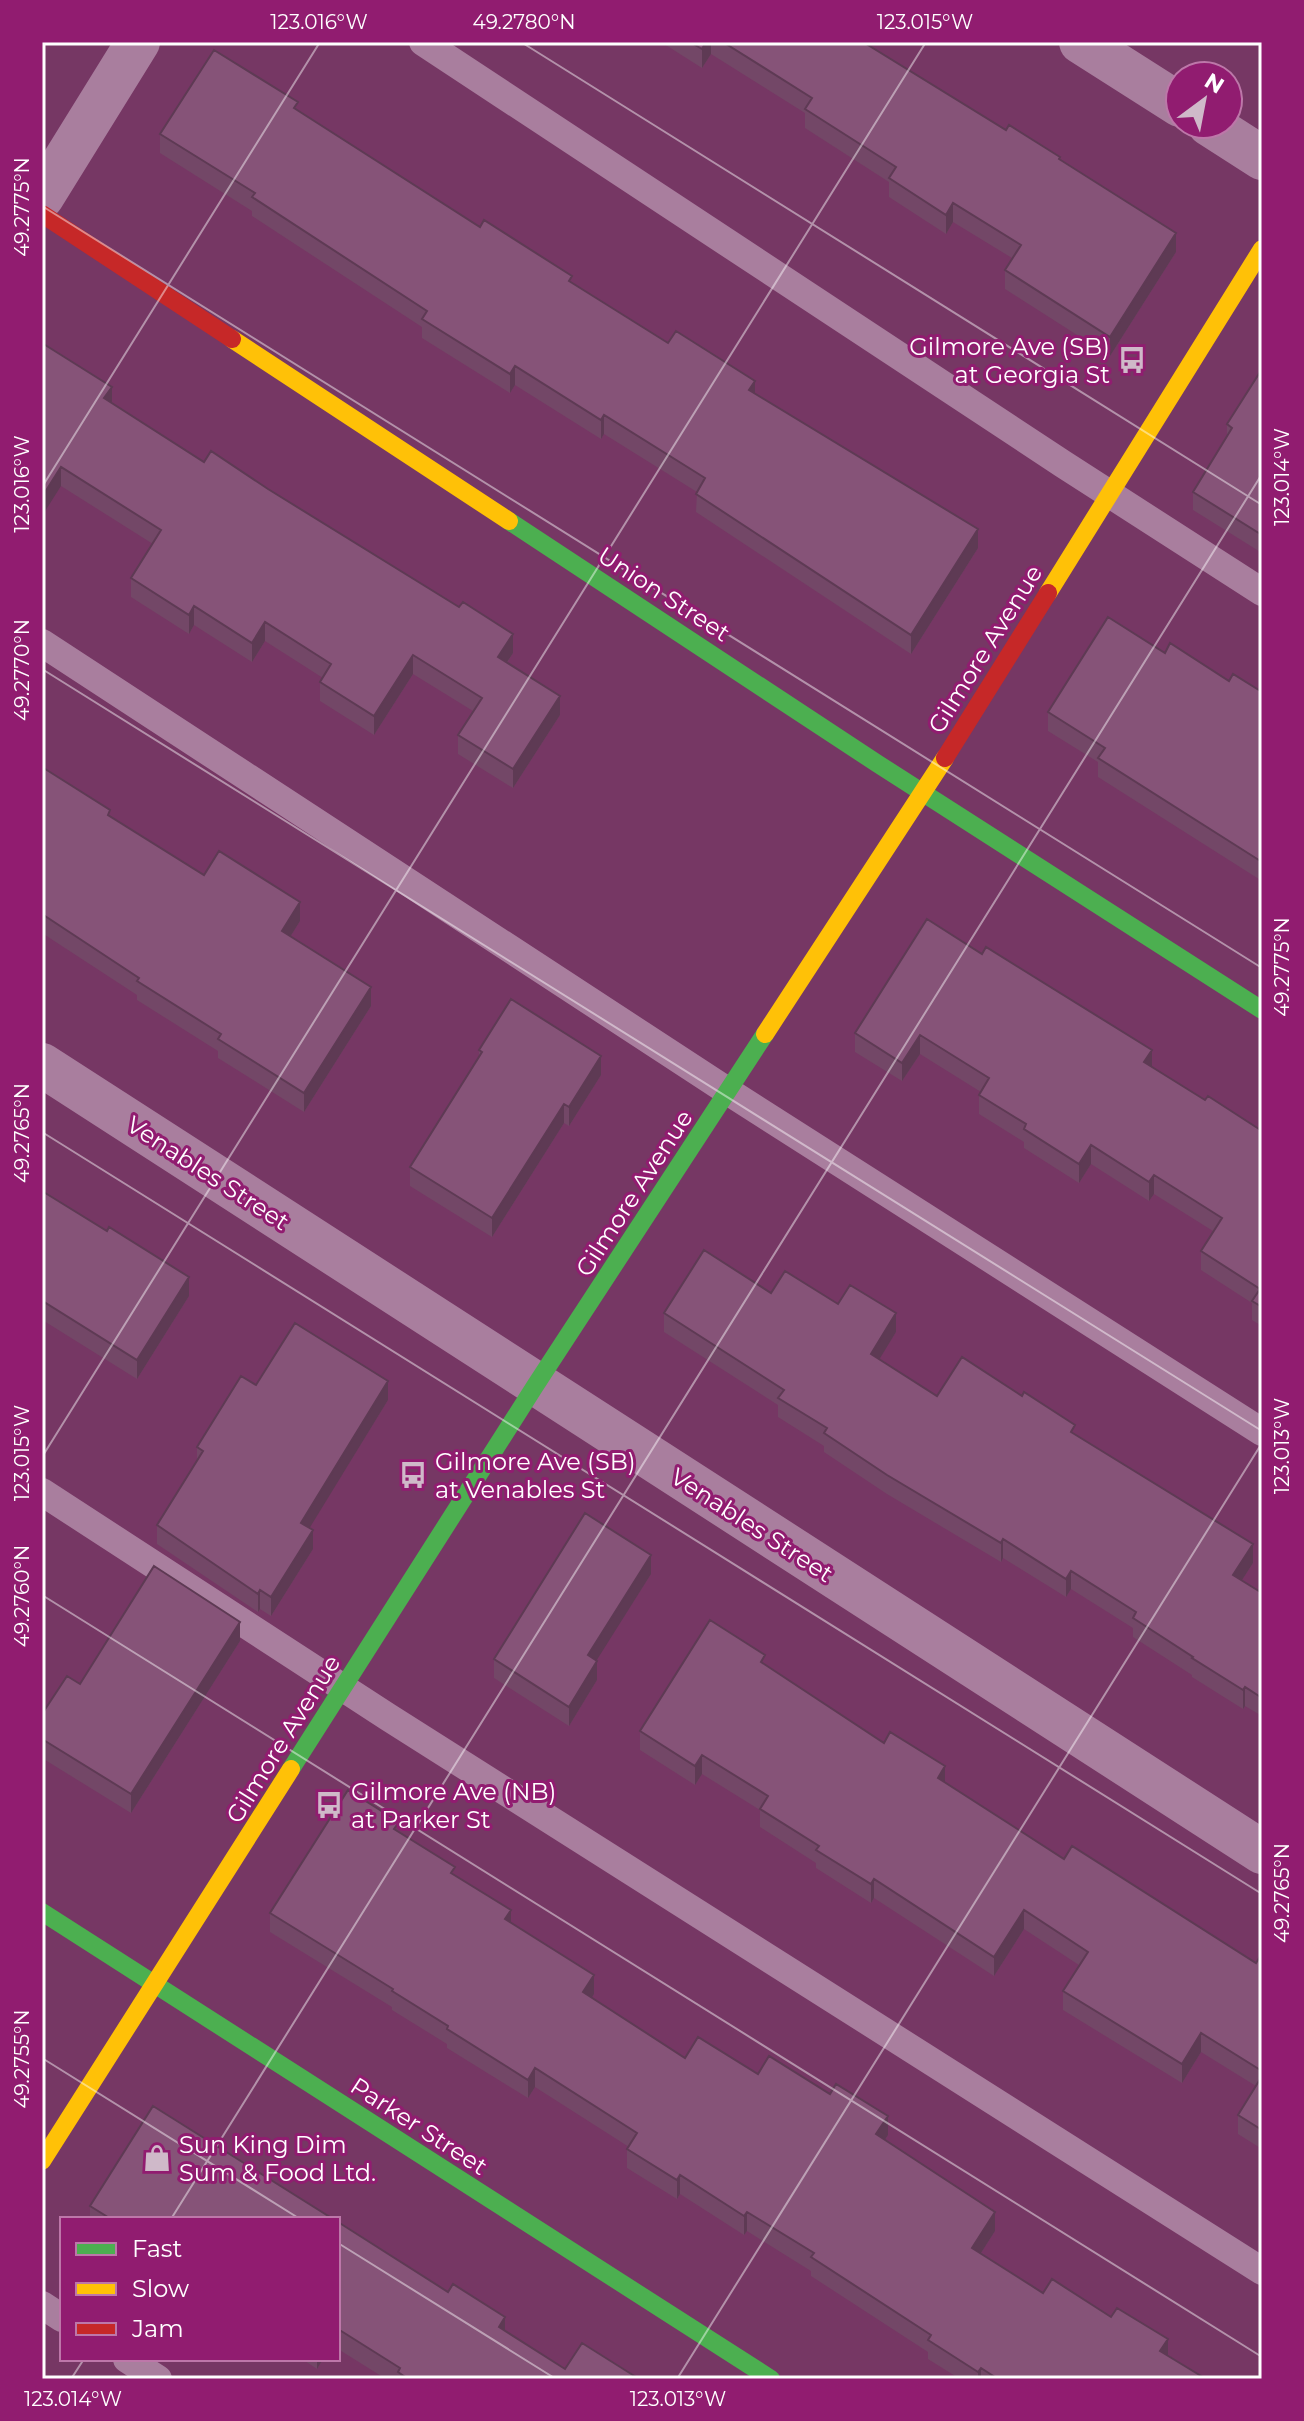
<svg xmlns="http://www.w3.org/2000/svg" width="1304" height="2421" viewBox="0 0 1304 2421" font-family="Montserrat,sans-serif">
<rect width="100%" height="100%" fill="#763764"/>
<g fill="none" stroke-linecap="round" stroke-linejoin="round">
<path stroke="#a97e9e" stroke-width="28" d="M 423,42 L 1063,464 L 1262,592
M 42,643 L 729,1092 L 1262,1432
M 42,1492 L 388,1717 L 1262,2271
M 42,2305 L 62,2318
M 127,2359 L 158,2379"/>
<path stroke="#a97e9e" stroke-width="44" d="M 1081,42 L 1180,105
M 1209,124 L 1262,158
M 42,197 L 138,42
M 42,1065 L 1262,1852"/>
<path stroke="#4caf50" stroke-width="18" d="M 509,521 L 878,764 L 1262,1010
M 291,1769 L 535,1386 L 765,1034
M 42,1912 L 771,2379"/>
<path stroke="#ffc107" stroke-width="18" d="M 232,339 L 509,521
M 1048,593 L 1262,249
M 765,1034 L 945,758
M 42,2161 L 291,1769"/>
<path stroke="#c62828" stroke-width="18" d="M 42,214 L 232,339
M 945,758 L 1048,593"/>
</g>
<path fill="#734767" d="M 661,42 L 863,42 L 1006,130 L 1060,160 L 1176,252 L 1110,356 L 1005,289 L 1005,270 L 1012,258 L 953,222 L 946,234 L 889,197 L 889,182 L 805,128 L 805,113 L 711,54 L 702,68 Z
M 298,111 L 480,227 L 668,343 L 755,394 L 978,548 L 911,654 L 696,512 L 697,492 L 604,434 L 601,439 L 515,385 L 510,393 L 422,338 L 422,327 L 252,216 L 252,211 L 160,153 L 160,134 Z
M 42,343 L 112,403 L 204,462 L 513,653 L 507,663 L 560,715 L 513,788 L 458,754 L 458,735 L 473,711 L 413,674 L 374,735 L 320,701 L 320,682 L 323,678 L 265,641 L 252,662 L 194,625 L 189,634 L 131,597 L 131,578 L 153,544 L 61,486 Z
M 1262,369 L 1262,553 L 1193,510 L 1193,492 L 1227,436 L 1227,424 Z
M 1165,653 L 1229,681 L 1262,692 L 1262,881 L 1098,777 L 1098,762 L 1048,731 L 1048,712 Z
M 42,767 L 110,817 L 204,875 L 300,921 L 290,937 L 371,1006 L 304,1112 L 218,1058 L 218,1051 L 137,1000 L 137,995 L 42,933 Z
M 927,919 L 1152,1067 L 1205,1100 L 1262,1131 L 1262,1326 L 1252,1320 L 1252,1303 L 1201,1270 L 1201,1251 L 1213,1231 L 1154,1194 L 1149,1201 L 1091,1164 L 1079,1183 L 1024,1148 L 1024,1142 L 979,1114 L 979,1095 L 981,1092 L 920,1054 L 902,1081 L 855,1052 L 855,1033 Z
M 479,1050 L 601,1075 L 569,1126 L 564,1123 L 492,1237 L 410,1186 L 410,1167 L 479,1056 Z
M 42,1191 L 189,1296 L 137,1379 L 44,1321 Z
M 771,1293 L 838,1304 L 896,1332 L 879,1359 L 937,1396 L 1075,1434 L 1253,1563 L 1242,1580 L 1262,1593 L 1262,1716 L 1245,1706 L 1243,1709 L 1192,1677 L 1192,1675 L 1133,1637 L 1133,1628 L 1071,1589 L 1066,1597 L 1003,1558 L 1001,1562 L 887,1494 L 824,1452 L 824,1446 L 778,1417 L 778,1405 L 664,1332 L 664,1313 Z
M 388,1400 L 309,1528 L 313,1549 L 271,1616 L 260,1609 L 258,1612 L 157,1544 L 157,1525 L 197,1461 L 197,1447 Z
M 651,1574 L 596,1660 L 597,1680 L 569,1726 L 494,1678 L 494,1659 Z
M 240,1641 L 131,1813 L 42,1758 L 42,1714 Z
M 765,1665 L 1064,1859 L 1256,1963 L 1262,1956 L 1262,2149 L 1238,2134 L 1238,2115 L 1256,2086 L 1201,2052 L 1182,2083 L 1063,2010 L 1063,1991 L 1079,1965 L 1024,1929 L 994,1976 L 874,1898 L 871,1903 L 816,1868 L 816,1863 L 760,1827 L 760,1810 L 702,1774 L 695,1785 L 640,1750 L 640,1731 Z
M 399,1832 L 455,1876 L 511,1922 L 594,1994 L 591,1998 L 685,2058 L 758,2074 L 888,2135 L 885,2140 L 995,2231 L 981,2253 L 1043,2293 L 1168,2355 L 1206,2379 L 960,2379 L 928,2359 L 928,2352 L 811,2276 L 811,2271 L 747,2231 L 744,2235 L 680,2194 L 677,2199 L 627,2168 L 627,2149 L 629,2147 L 535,2087 L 528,2098 L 447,2048 L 447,2044 L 392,2010 L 392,2007 L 270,1932 L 270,1913 Z
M 90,2206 L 333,2219 L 90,2219 Z
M 338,2222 L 565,2369 L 636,2379 L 386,2379 L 338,2349 Z
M 302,2359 L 323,2359 L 317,2369 Z"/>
<path fill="#5e3a54" d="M 706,42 L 711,42 L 711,54 L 702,68 L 702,49 Z
M 953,203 L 953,222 L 946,234 L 946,215 Z
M 1176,233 L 1176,252 L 1110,356 L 1110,337 Z
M 515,366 L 515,385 L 510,393 L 510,374 Z
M 755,381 L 755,400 L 749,390 Z
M 112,387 L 112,406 L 104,398 Z
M 604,415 L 604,434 L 601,439 L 601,420 Z
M 61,467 L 61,486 L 42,516 L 42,497 Z
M 978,529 L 978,548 L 911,654 L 911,635 Z
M 194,606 L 194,625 L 189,634 L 189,615 Z
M 265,622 L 265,641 L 252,662 L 252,643 Z
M 513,634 L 513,653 L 498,676 L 498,657 Z
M 413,655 L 413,674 L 374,735 L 374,716 Z
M 560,696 L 560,715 L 513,788 L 513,769 Z
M 300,902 L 300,921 L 282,950 L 282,931 Z
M 371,987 L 371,1006 L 304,1112 L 304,1093 Z
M 920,1035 L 920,1054 L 902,1081 L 902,1063 Z
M 1152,1050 L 1152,1069 L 1144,1062 Z
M 601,1056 L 601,1075 L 569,1126 L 569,1107 Z
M 564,1104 L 564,1123 L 492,1237 L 492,1218 Z
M 1091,1145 L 1091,1164 L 1079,1183 L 1079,1164 Z
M 1154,1175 L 1154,1194 L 1149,1201 L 1149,1182 Z
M 189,1277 L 189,1296 L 137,1379 L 137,1360 Z
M 44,1302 L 44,1321 L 42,1325 L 42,1306 Z
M 896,1313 L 896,1332 L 871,1373 L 871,1354 Z
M 388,1381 L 388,1400 L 301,1542 L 301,1523 Z
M 313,1530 L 313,1549 L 271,1616 L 271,1597 Z
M 1003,1539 L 1003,1558 L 1001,1562 L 1001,1543 Z
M 1253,1544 L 1253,1563 L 1233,1594 L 1233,1575 Z
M 651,1555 L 651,1574 L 588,1674 L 588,1655 Z
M 1071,1571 L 1071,1589 L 1066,1597 L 1066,1579 Z
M 260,1590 L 260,1609 L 258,1612 L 258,1594 Z
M 240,1622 L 240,1641 L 131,1813 L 131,1794 Z
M 597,1661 L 597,1680 L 569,1726 L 569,1707 Z
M 1245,1687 L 1245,1706 L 1243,1709 L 1243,1690 Z
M 702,1755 L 702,1774 L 695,1785 L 695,1766 Z
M 945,1766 L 945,1785 L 938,1778 Z
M 874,1879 L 874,1898 L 871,1903 L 871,1884 Z
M 511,1910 L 511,1929 L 505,1919 Z
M 1024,1910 L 1024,1929 L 994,1976 L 994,1957 Z
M 594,1975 L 594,1994 L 583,2011 L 583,1992 Z
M 1201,2033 L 1201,2052 L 1182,2083 L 1182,2064 Z
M 535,2068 L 535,2087 L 528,2098 L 528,2080 Z
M 888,2116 L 888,2135 L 876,2153 L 876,2134 Z
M 680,2175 L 680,2194 L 677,2199 L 677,2180 Z
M 747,2212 L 747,2231 L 744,2235 L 744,2216 Z
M 995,2212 L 995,2231 L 972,2267 L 972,2248 Z
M 505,2317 L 505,2337 L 499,2327 Z
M 1168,2339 L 1168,2358 L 1160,2351 Z
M 317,2359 L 323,2359 L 317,2369 Z
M 981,2368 L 981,2379 L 978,2379 L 978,2372 Z"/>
<path fill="#865378" stroke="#5e3a54" stroke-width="2" d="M 690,42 L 706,42 L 702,49 Z
M 723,42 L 863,42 L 1006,130 L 1009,125 L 1060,157 L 1059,159 L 1176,233 L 1110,337 L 1005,270 L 1021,245 L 953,203 L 946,215 L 889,178 L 896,167 L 805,109 L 812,98 Z
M 214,50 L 298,102 L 294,108 L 480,227 L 484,220 L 572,276 L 569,281 L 668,343 L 676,331 L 755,381 L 749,390 L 978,529 L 911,635 L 696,494 L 705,478 L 604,415 L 601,420 L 515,366 L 510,374 L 422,319 L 427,311 L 252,197 L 255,193 L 160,134 Z
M 42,343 L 112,387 L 104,398 L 204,462 L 211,451 L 268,489 L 459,607 L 463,602 L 513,634 L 498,657 L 560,696 L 513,769 L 458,735 L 482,698 L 413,655 L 374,716 L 320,682 L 331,664 L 265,622 L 252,643 L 194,606 L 189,615 L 131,578 L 161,530 L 61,467 L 42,497 Z
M 1262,369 L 1262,535 L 1193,492 L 1232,428 L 1227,424 Z
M 1108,617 L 1165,653 L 1170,643 L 1229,681 L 1233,674 L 1262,692 L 1262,862 L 1098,758 L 1105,748 L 1048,712 Z
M 42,767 L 110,810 L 108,815 L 204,875 L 219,851 L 300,902 L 282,931 L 371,987 L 304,1093 L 218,1039 L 221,1034 L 137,981 L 139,978 L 42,914 Z
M 927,919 L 982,954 L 986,947 L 1152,1050 L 1144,1062 L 1205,1100 L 1208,1096 L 1262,1131 L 1262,1307 L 1252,1301 L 1260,1289 L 1201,1251 L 1222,1218 L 1154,1175 L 1149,1182 L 1091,1145 L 1079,1164 L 1024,1129 L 1026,1124 L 979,1095 L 989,1078 L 920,1035 L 902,1063 L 855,1033 Z
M 511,999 L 601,1056 L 569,1107 L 564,1104 L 492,1218 L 410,1167 L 482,1052 L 479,1050 Z
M 42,1191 L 107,1231 L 109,1227 L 189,1277 L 137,1360 L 44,1302 L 42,1306 Z
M 704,1250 L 771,1293 L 785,1271 L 838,1304 L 850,1285 L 896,1313 L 871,1354 L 937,1396 L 962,1357 L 1022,1396 L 1024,1392 L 1075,1425 L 1071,1432 L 1253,1544 L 1233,1575 L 1262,1593 L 1262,1698 L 1245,1687 L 1243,1690 L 1192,1658 L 1193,1657 L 1133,1618 L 1136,1612 L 1071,1571 L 1066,1579 L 1003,1539 L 1001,1543 L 887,1475 L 824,1433 L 827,1428 L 778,1398 L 784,1390 L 664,1313 Z
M 295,1323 L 388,1381 L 301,1523 L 313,1530 L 271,1597 L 260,1590 L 258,1594 L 157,1525 L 203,1451 L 197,1447 L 241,1376 L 256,1385 Z
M 585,1513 L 651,1555 L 588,1655 L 597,1661 L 569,1707 L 494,1659 Z
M 154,1566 L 240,1622 L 131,1794 L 42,1739 L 42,1714 L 67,1676 L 80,1684 Z
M 710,1620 L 765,1655 L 761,1662 L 884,1743 L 890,1732 L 945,1766 L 938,1778 L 1064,1859 L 1072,1846 L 1256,1963 L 1261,1955 L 1262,1956 L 1262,2071 L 1201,2033 L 1182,2064 L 1063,1991 L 1088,1952 L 1024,1910 L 994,1957 L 874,1879 L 871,1884 L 816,1850 L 819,1846 L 760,1809 L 768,1796 L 702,1755 L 695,1766 L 640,1731 Z
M 348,1790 L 399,1822 L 394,1829 L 455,1867 L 451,1873 L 511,1910 L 505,1919 L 594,1975 L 583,1992 L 685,2058 L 698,2037 L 758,2074 L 769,2056 L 830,2094 L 836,2084 L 888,2116 L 876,2134 L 995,2212 L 972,2248 L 1043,2293 L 1052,2279 L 1111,2317 L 1117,2308 L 1168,2339 L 1160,2351 L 1206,2379 L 998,2379 L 981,2368 L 978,2372 L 928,2340 L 931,2335 L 811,2257 L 814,2253 L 747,2212 L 744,2216 L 680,2175 L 677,2180 L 627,2149 L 637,2133 L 535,2068 L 528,2080 L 447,2029 L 448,2026 L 392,1991 L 393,1989 L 270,1913 Z
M 1262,2076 L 1262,2130 L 1238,2115 Z
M 153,2106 L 333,2219 L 111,2219 L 90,2206 Z
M 338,2222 L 448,2292 L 453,2284 L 505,2317 L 499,2327 L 565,2369 L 582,2343 L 636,2377 L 635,2379 L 408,2379 L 398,2372 L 400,2368 L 338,2329 Z"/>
<path fill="none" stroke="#fff" stroke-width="2" stroke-opacity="0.45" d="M 521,42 L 1262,505M 1261,42 L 1262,42M 42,206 L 1262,968M 42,487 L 320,42M 42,669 L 1262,1431M 42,1132 L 1262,1894M 42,1457 L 926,42M 42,1595 L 1262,2357M 42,2058 L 300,2219M 171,2219 L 1262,474M 338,2243 L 556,2379M 71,2379 L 84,2359M 677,2379 L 1262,1443"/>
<defs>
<g id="bus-bare" transform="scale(2.16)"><path d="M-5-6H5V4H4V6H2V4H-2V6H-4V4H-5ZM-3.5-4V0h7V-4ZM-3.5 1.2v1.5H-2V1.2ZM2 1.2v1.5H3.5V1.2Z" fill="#cfb9c9" stroke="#911c70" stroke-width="2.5" paint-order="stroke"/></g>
<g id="shop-bare" transform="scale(2.16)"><path d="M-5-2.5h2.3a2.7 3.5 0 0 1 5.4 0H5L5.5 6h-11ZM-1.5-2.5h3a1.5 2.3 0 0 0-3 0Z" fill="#cfb9c9" stroke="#911c70" stroke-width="2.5" paint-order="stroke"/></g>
</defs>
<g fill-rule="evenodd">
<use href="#bus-bare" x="1132" y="360"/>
<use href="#bus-bare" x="413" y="1475"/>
<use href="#bus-bare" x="329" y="1805"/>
<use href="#shop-bare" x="157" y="2158"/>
</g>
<g text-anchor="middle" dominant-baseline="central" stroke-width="6" stroke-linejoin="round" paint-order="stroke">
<g font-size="24" fill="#fff" stroke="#911c70" text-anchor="start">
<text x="1110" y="346" text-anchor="end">Gilmore Ave (SB)<tspan x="1110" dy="28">at Georgia St</tspan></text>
<text x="435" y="1461">Gilmore Ave (SB)<tspan x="435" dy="28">at Venables St</tspan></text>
<text x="351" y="1791">Gilmore Ave (NB)<tspan x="351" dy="28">at Parker St</tspan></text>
<text x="179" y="2144">Sun King Dim<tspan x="179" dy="28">Sum &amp; Food Ltd.</tspan></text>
</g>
<g font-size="24" fill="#fff" stroke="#911c70">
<text transform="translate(664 594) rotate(33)">Union Street</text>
<text transform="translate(985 649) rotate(-58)">Gilmore Avenue</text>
<text transform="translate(208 1173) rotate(33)">Venables Street</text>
<text transform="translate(634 1193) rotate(-57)">Gilmore Avenue</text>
<text transform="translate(752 1525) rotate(33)">Venables Street</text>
<text transform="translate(283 1739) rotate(-58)">Gilmore Avenue</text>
<text transform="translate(419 2126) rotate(33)">Parker Street</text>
</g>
</g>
<rect width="1304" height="2421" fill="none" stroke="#911c70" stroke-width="88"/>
<rect x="60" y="2217" width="280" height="144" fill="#911c70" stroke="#bd77a9" stroke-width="2"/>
<rect x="76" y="2243" width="40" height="12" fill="#4caf50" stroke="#bd77a9" stroke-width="2"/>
<text x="132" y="2257" font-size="24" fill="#ffffff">Fast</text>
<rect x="76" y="2283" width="40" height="12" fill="#ffc107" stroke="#bd77a9" stroke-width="2"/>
<text x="132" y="2297" font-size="24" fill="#ffffff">Slow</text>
<rect x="76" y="2323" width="40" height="12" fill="#c62828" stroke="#bd77a9" stroke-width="2"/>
<text x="132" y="2337" font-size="24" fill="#ffffff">Jam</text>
<g transform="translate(1204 100) rotate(32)"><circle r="38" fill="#911c70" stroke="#bd77a9" stroke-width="2"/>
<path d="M0-6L14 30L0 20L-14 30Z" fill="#cfb9c9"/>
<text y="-12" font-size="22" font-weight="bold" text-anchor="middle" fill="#ffffff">N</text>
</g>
<rect x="44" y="44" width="1216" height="2333" fill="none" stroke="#fff" stroke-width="3"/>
<g font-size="20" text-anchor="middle" fill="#fff">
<text x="319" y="29">123.016°W</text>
<text x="524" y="29">49.2780°N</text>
<text x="925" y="29">123.015°W</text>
<text transform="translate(22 207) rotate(-90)" y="7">49.2775°N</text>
<text transform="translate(1282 477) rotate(-90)" y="7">123.014°W</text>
<text transform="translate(22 484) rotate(-90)" y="7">123.016°W</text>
<text transform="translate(22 670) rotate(-90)" y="7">49.2770°N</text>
<text transform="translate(1282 967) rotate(-90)" y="7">49.2775°N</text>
<text transform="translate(22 1133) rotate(-90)" y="7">49.2765°N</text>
<text transform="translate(1282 1446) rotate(-90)" y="7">123.013°W</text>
<text transform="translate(22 1453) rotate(-90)" y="7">123.015°W</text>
<text transform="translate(22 1596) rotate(-90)" y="7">49.2760°N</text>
<text transform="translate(1282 1893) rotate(-90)" y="7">49.2765°N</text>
<text transform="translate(22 2059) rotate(-90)" y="7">49.2755°N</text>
<text x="73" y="2406">123.014°W</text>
<text x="678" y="2406">123.013°W</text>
</g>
</svg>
